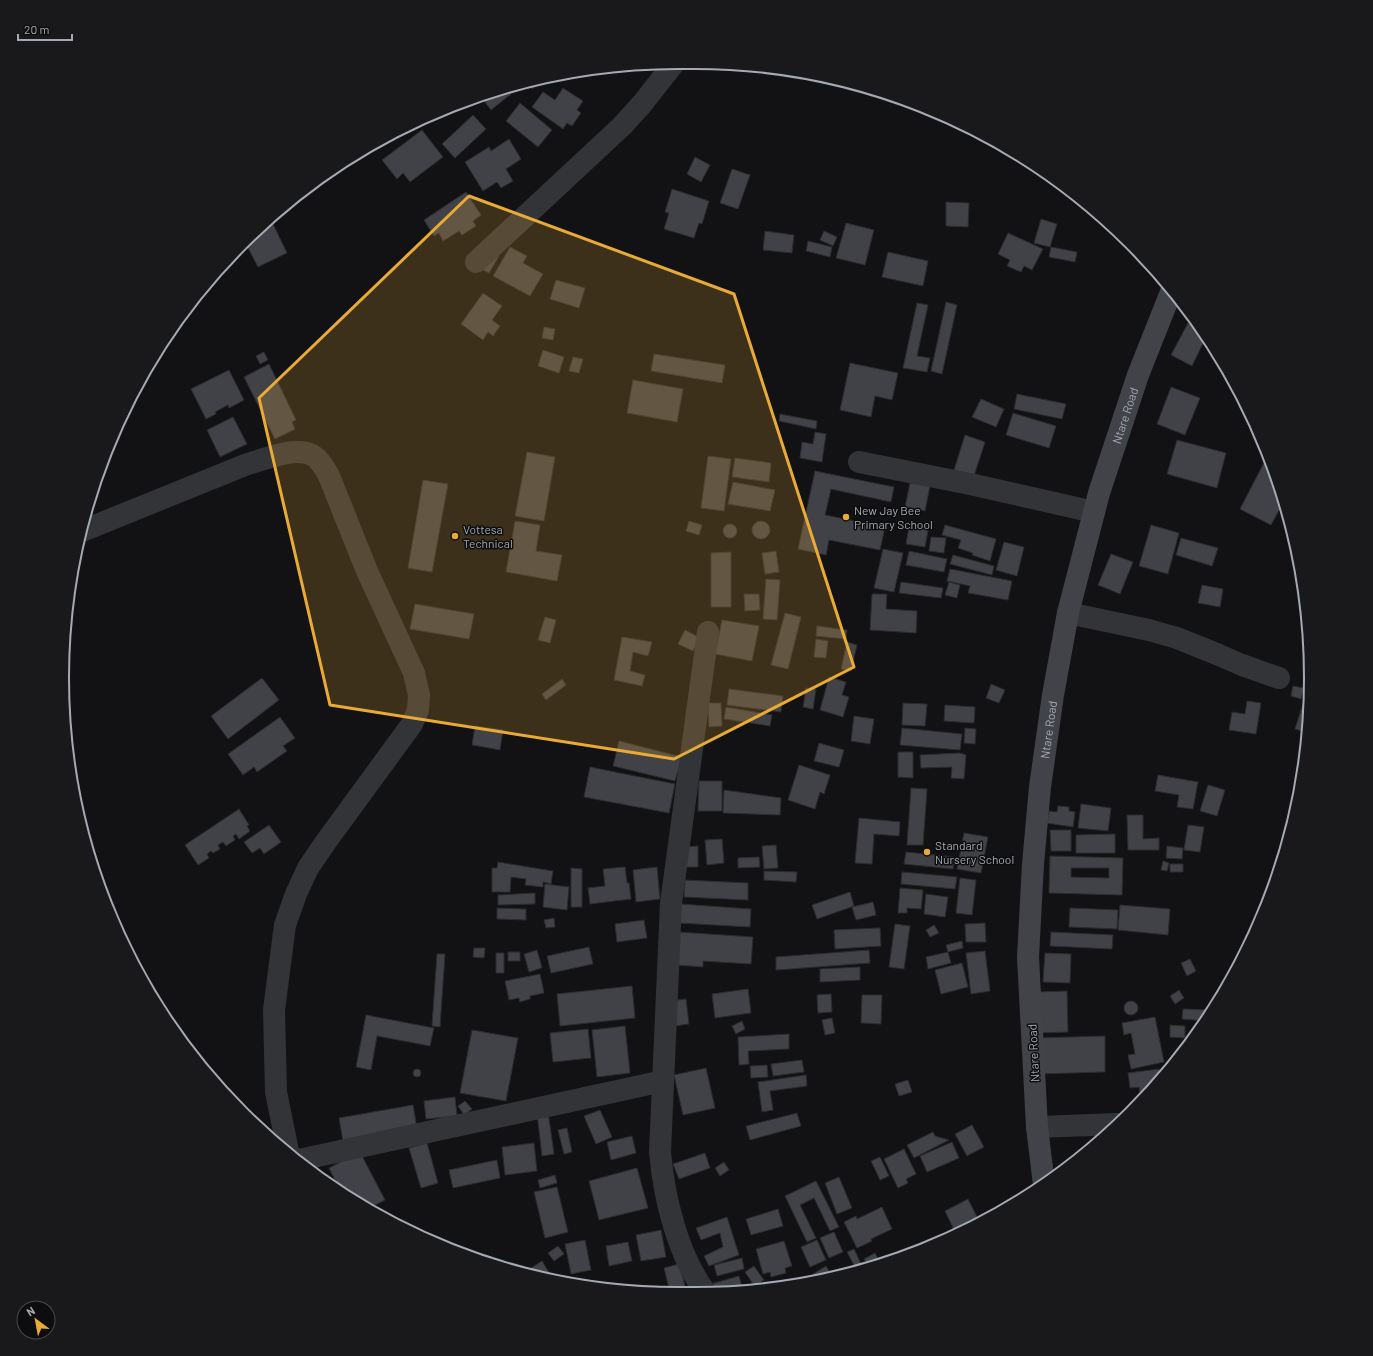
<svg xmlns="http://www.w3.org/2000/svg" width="1373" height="1356" viewBox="0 0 1373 1356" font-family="Barlow,sans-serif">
<rect width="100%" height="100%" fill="#121214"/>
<path fill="#414247" stroke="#2c2c2f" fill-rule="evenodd" d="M 537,80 L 540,83 L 532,89 L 527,83 Z
M 563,88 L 583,101 L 577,110 L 581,113 L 572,126 L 567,123 L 563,129 L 532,107 L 543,92 L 555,100 Z
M 507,89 L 511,94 L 491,110 L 481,97 Z
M 520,103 L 552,130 L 538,147 L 506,121 Z
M 473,115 L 486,129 L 455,158 L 442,144 Z
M 422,130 L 443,157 L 410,182 L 403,173 L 397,179 L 382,160 Z
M 509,139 L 521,159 L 506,169 L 513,181 L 501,188 L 497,182 L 483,191 L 465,162 L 489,147 L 491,151 Z
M 695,157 L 710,165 L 701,182 L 687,174 Z
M 732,169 L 750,175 L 738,209 L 720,203 Z
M 672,189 L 709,201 L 702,224 L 699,223 L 694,238 L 664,229 L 669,213 L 665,212 Z
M 466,192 L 481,215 L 473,221 L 476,226 L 462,235 L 459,231 L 443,241 L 439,233 L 434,236 L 424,220 Z
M 946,202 L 969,203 L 968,227 L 946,226 Z
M 1041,219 L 1057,224 L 1050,247 L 1034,243 Z
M 846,223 L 874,230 L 865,265 L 836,258 Z
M 273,224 L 287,253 L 258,267 L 246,244 L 253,241 L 250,236 L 252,234 Z
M 765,231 L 794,235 L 792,253 L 763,250 Z
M 824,231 L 837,237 L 833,246 L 820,240 Z
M 1008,233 L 1043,249 L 1032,270 L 1024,266 L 1021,272 L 1007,266 L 1010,260 L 998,254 Z
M 808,241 L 832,247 L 830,257 L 806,251 Z
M 510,247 L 527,256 L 523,263 L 543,274 L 530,296 L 493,276 Z
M 1051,247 L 1077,252 L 1075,262 L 1049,257 Z
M 888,252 L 928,261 L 923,286 L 882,277 Z
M 499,256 L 489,273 L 479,268 Z
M 556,280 L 585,288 L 579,308 L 550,299 Z
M 483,293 L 502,306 L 492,320 L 500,326 L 493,336 L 488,332 L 483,340 L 461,324 Z
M 946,302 L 957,305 L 942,374 L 931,371 Z
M 917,303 L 928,305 L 917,356 L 930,358 L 927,372 L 903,368 Z
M 1188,323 L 1203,331 L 1207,335 L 1192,366 L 1171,355 Z
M 544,327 L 555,329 L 553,340 L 542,338 Z
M 543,350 L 564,357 L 559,373 L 538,366 Z
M 264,352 L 268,360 L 260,364 L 256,356 Z
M 654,354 L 725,365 L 722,383 L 651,371 Z
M 573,357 L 583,359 L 579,373 L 569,371 Z
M 850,363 L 898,373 L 892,400 L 875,396 L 871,417 L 840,410 Z
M 269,364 L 296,420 L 292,422 L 295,429 L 275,439 L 244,377 Z
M 229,370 L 244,400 L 229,408 L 228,405 L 215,412 L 216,414 L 206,419 L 191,389 Z
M 633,380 L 683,389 L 677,422 L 627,413 Z
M 1171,387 L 1200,398 L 1185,435 L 1157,424 Z
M 1017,394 L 1066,404 L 1062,419 L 1014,409 Z
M 981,399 L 1004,409 L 996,427 L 972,417 Z
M 1013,413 L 1056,426 L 1049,448 L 1006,435 Z
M 780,414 L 817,421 L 816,429 L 779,421 Z
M 233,417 L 247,444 L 220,457 L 207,430 Z
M 815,432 L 826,434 L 822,462 L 800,458 L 802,442 L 813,444 Z
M 965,435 L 985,442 L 974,476 L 954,470 Z
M 1177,440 L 1226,453 L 1217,488 L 1167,474 Z
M 527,452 L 555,457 L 544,521 L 515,516 Z
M 1268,455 L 1283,503 L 1271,525 L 1240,509 Z
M 708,456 L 731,459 L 724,511 L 701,508 Z
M 735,458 L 771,463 L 769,482 L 732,477 Z
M 815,471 L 894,487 L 891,502 L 831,489 L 825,515 L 885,527 L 880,550 L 829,540 L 826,555 L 798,549 Z
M 423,480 L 448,484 L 432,572 L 408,568 Z
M 733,482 L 775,490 L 770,511 L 728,504 Z
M 910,483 L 930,486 L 925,511 L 905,507 Z
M 515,521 L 540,525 L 536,551 L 562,555 L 557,581 L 506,572 Z
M 689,521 L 702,525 L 699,535 L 686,531 Z
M752 530a9 9 0 1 1 18 0a9 9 0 1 1-18 0Z
M723 531a7 7 0 1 1 14 0a7 7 0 1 1-14 0Z
M 945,525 L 996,539 L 990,561 L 972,555 L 973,553 L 958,548 L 961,540 L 942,535 Z
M 1151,525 L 1179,533 L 1168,574 L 1139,566 Z
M 909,527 L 928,530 L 925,547 L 906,544 Z
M 931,537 L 946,538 L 944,553 L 929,551 Z
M 1181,538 L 1218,548 L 1212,566 L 1176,555 Z
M 1004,542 L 1024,547 L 1017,576 L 996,570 Z
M 883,549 L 903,553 L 894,592 L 874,588 Z
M 776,551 L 779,572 L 765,574 L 762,553 Z
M 909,551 L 947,559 L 944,572 L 906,565 Z
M 731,552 L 731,607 L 711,607 L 711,553 Z
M 1111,554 L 1133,562 L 1120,594 L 1098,585 Z
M 953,555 L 994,566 L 992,575 L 950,564 Z
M 950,569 L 1012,581 L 1008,600 L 968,593 L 970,586 L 947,581 Z
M 766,579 L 780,580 L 777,620 L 763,619 Z
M 901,582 L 943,588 L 941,598 L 899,593 Z
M 949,582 L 960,585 L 957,598 L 945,595 Z
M 1202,585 L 1223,589 L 1220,607 L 1198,603 Z
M 744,594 L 759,594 L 760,610 L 745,611 Z
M 872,594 L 887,594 L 886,609 L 917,611 L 916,633 L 870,630 Z
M 415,604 L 474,614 L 469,639 L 410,629 Z
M 785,613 L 801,617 L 788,669 L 771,665 Z
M 545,617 L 556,620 L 550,643 L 538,640 Z
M 722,620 L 759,626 L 752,661 L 715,654 Z
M 817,626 L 847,630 L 846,639 L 816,636 Z
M 685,630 L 700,638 L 693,651 L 678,644 Z
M 622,637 L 652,642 L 648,656 L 633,652 L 630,671 L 645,675 L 642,686 L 614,680 Z
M 816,639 L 828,641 L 826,658 L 814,657 Z
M 847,642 L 857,645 L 851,671 L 841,669 Z
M 829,677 L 846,682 L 842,695 L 849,697 L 843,717 L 820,710 Z
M 262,678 L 279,700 L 228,739 L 211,716 Z
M 562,679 L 566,685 L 546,700 L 542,694 Z
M 991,684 L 1005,690 L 999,703 L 986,698 Z
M 1293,686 L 1304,688 L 1301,699 L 1291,696 Z
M 806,688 L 816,689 L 813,709 L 803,707 Z
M 729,689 L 783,696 L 781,712 L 727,705 Z
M 1306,694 L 1309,695 L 1306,732 L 1295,729 Z
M 1247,701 L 1261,703 L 1256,734 L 1229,730 L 1232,712 L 1245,714 Z
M 708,703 L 721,703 L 722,726 L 709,727 Z
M 903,703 L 927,704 L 925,726 L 902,725 Z
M 945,705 L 975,707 L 974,723 L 944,721 Z
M 726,707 L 772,715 L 770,726 L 724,719 Z
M 854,716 L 874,719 L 870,744 L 851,741 Z
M 280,717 L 295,738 L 283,746 L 287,751 L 257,772 L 254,767 L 243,775 L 228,754 Z
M 475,726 L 503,730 L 500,750 L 472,745 Z
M 902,728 L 962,734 L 960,750 L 900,745 Z
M 965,728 L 976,729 L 975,744 L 964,743 Z
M 619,741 L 682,757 L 675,781 L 613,766 Z
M 819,743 L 844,750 L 839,767 L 814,761 Z
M 898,752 L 913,752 L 913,778 L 898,777 Z
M 960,753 L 966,755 L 964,779 L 951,778 L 952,767 L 921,768 L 920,755 Z
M 799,765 L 830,775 L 824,794 L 820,792 L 815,809 L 788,800 Z
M 590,767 L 675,784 L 669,813 L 584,797 Z
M 1158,775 L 1198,782 L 1193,809 L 1177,807 L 1179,795 L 1155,791 Z
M 699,781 L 722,781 L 722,811 L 698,811 Z
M 1208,785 L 1225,790 L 1217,816 L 1200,811 Z
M 911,788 L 927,789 L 923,845 L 907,845 Z
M 724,790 L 781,798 L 780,815 L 723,813 Z
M 1081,804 L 1111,808 L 1108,831 L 1078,828 Z
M 1058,806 L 1069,807 L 1069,811 L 1075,812 L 1073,827 L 1047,823 L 1049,811 L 1057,812 Z
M 239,809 L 249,825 L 247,826 L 250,831 L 239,839 L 236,834 L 233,836 L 235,840 L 226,846 L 223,842 L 218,845 L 220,849 L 213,853 L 211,851 L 207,854 L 209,858 L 198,865 L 185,845 Z
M 1127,815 L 1143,815 L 1143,839 L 1159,838 L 1159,850 L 1128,850 Z
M 859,818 L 900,822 L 899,836 L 874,834 L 872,864 L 855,863 Z
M 269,825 L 281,842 L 264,854 L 260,848 L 252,853 L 244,842 Z
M 1188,825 L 1204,827 L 1200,852 L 1184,850 Z
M 1050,830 L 1071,830 L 1071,851 L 1051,851 Z
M 964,833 L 988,837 L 981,873 L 957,869 Z
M 1115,834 L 1115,853 L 1076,853 L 1076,835 Z
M 722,839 L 724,863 L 707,865 L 705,840 Z
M 776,845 L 778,868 L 764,869 L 762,846 Z
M 698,846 L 698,867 L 684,867 L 684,847 Z
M 1167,846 L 1183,848 L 1182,859 L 1166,858 Z
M 906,852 L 954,857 L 953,869 L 904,864 Z
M 1050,856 L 1123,858 L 1122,895 L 1049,893 ZM 1071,868 L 1109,868 L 1109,878 L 1071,877 Z
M 759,857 L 760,867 L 738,868 L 738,858 Z
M 1163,861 L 1169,863 L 1167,871 L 1161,870 Z
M 498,862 L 553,871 L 551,884 L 543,882 L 543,887 L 525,885 L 526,879 L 511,877 L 510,892 L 492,892 L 492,868 L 497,868 Z
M 1170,864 L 1183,864 L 1183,872 L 1170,872 Z
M 625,867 L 627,883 L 629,883 L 631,899 L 590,904 L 588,888 L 605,886 L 603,869 Z
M 657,867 L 660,899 L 636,902 L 633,870 Z
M 571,868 L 582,869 L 582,907 L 571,907 Z
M 764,871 L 797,872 L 796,882 L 764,880 Z
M 902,872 L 957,877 L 955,889 L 901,884 Z
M 960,878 L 976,880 L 972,915 L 956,913 Z
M 685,880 L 748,883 L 748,900 L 684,897 Z
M 545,884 L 569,887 L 567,910 L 543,907 Z
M 900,888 L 923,890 L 921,909 L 907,908 L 907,913 L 898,913 Z
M 850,892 L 854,906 L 817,919 L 812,905 Z
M 535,893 L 535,904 L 498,905 L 498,895 Z
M 926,894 L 948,897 L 945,917 L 924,914 Z
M 873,902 L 876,915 L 856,920 L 852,907 Z
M 680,904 L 751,909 L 750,927 L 679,923 Z
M 1120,905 L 1170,909 L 1168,935 L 1118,930 Z
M 497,908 L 526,909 L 526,920 L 497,919 Z
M 1070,908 L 1118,910 L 1117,929 L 1069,927 Z
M 554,918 L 555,927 L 546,928 L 544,920 Z
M 644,920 L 647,938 L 617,942 L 615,924 Z
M 985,923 L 986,942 L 966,942 L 965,924 Z
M 895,924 L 910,926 L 904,969 L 889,967 Z
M 934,925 L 939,933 L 930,937 L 926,930 Z
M 880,928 L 881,946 L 835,949 L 834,930 Z
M 678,932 L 753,937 L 751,964 L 703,961 L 703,967 L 676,965 Z
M 1051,932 L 1113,935 L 1112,949 L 1050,946 Z
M 962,941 L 963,948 L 948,952 L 946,945 Z
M 589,947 L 593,964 L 551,973 L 547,956 Z
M 474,948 L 485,948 L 484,958 L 473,957 Z
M 537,950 L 542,968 L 529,972 L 524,954 Z
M 869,950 L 870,963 L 776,970 L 776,957 Z
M 985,951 L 990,991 L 971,994 L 966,953 Z
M 508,952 L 520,952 L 520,961 L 508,961 Z
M 948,952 L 951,963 L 928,969 L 926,957 Z
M 496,953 L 504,953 L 504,973 L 496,973 Z
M 1045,953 L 1071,954 L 1070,983 L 1043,982 Z
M 437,954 L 445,954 L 440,1027 L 432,1026 Z
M 1190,959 L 1196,971 L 1187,976 L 1181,963 Z
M 962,963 L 968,987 L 941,994 L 935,970 Z
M 860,967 L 860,980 L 820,982 L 820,969 Z
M 540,974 L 544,993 L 530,996 L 530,999 L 520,1002 L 519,998 L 509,1000 L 505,981 Z
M 632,986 L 635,1018 L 560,1026 L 557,994 Z
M 748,989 L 751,1013 L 715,1018 L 712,994 Z
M 1179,990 L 1184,998 L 1175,1004 L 1170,996 Z
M 1067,991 L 1068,1032 L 1037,1033 L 1036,992 Z
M 831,994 L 832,1012 L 818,1013 L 817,995 Z
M 862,995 L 882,995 L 881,1024 L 861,1023 Z
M 686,999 L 689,1024 L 674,1026 L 670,1001 Z
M1124 1008a7 7 0 1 1 14 0a7 7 0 1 1-14 0Z
M 1183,1009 L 1211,1010 L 1210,1014 L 1206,1021 L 1182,1019 Z
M 366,1015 L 434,1028 L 430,1046 L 377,1036 L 371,1070 L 356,1067 Z
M 1155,1017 L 1164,1062 L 1131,1069 L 1128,1055 L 1135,1054 L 1131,1033 L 1124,1035 L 1122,1023 Z
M 832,1018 L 835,1033 L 825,1035 L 822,1020 Z
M 742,1021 L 745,1029 L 736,1034 L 732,1026 Z
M 1198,1024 L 1204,1024 L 1198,1032 Z
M 1170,1025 L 1185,1026 L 1185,1038 L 1170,1037 Z
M 625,1026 L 630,1073 L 597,1077 L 592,1030 Z
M 588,1029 L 591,1058 L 553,1062 L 550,1033 Z
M 472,1030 L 518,1038 L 506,1101 L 460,1093 Z
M 789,1034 L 789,1049 L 748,1051 L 749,1064 L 739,1065 L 738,1037 Z
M 1105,1036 L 1105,1072 L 1038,1074 L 1038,1038 Z
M 802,1060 L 804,1072 L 773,1076 L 771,1064 Z
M 767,1065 L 768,1077 L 751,1078 L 750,1066 Z
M 706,1068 L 715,1108 L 683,1115 L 674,1075 Z
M413 1073a4 4 0 1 1 8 0a4 4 0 1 1-8 0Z
M 1159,1069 L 1160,1078 L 1141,1101 L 1139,1087 L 1130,1088 L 1128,1073 Z
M 806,1075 L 807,1086 L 770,1091 L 773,1110 L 762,1112 L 758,1082 Z
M 908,1080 L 912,1092 L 899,1096 L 895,1084 Z
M 455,1097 L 457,1116 L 426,1119 L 424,1101 Z
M 465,1101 L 472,1109 L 464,1115 L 458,1106 Z
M 413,1105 L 417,1128 L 343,1141 L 339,1118 Z
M 600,1110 L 612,1137 L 596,1144 L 584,1116 Z
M 548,1112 L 554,1154 L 542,1156 L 537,1113 Z
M 797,1113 L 801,1126 L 750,1140 L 746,1126 Z
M 972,1125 L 984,1147 L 967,1156 L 955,1134 Z
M 567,1128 L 572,1152 L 564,1154 L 558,1130 Z
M 933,1132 L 935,1136 L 949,1140 L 914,1158 L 907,1145 Z
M 632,1136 L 636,1153 L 611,1160 L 607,1142 Z
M 952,1142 L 959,1158 L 927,1172 L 920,1156 Z
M 427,1143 L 438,1183 L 421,1188 L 409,1148 Z
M 534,1143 L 537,1171 L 505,1175 L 502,1147 Z
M 904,1149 L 916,1174 L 906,1179 L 908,1183 L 898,1188 L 884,1159 Z
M 360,1152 L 385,1200 L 369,1208 L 342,1194 L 329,1168 Z
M 705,1153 L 710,1168 L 679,1179 L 673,1164 Z
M 880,1157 L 889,1176 L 880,1180 L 871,1161 Z
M 497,1160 L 500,1178 L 453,1188 L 449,1170 Z
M 724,1162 L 729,1170 L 720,1176 L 715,1168 Z
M 637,1168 L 648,1208 L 599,1220 L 589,1181 Z
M 555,1175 L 557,1183 L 540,1188 L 538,1180 Z
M 839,1177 L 852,1208 L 837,1214 L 825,1183 Z
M 816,1181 L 839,1227 L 830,1231 L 814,1198 L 800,1205 L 816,1238 L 807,1242 L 785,1196 Z
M 557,1187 L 568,1232 L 545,1238 L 534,1192 Z
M 968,1199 L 979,1221 L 956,1234 L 945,1211 Z
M 882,1207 L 892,1229 L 871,1239 L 872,1241 L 857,1248 L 844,1222 L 856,1216 L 857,1219 Z
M 778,1209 L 783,1226 L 751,1235 L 746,1219 Z
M 727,1217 L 739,1255 L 709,1266 L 704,1256 L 723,1247 L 720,1233 L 701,1240 L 696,1228 Z
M 661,1230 L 666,1257 L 641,1261 L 636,1235 Z
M 834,1232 L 843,1252 L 829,1258 L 820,1238 Z
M 585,1240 L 591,1270 L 571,1274 L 565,1244 Z
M 817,1240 L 826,1260 L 810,1267 L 801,1247 Z
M 784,1241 L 792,1266 L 785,1268 L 786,1273 L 771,1277 L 770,1272 L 763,1274 L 756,1249 Z
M 628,1242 L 632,1261 L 609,1266 L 606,1246 Z
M 558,1246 L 564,1254 L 554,1261 L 548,1253 Z
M 854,1249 L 862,1266 L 856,1269 L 847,1252 Z
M 875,1253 L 880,1263 L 868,1266 L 864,1259 Z
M 742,1258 L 744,1269 L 717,1276 L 714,1265 Z
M 542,1261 L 553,1279 L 552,1280 L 525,1272 Z
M 679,1264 L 687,1293 L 670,1292 L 664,1268 Z
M 754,1266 L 764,1280 L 755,1287 L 745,1272 Z
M 826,1266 L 829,1271 L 815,1279 L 813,1274 Z
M 739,1276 L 742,1287 L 732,1290 L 714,1292 L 711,1284 Z"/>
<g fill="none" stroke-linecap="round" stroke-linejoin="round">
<path stroke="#333438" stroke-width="22" d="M 476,262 L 622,126 L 642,104 L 675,62
M 859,462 L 970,484 L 1094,512
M 82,531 L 245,465 C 262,460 295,446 312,455 C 320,459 325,469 329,476 L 367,571 L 414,673 L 419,695 L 418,710 L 412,724 L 325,843 L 308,868 L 296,894 L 285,925 L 274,1010 L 276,1092 L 288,1151
M 1068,613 L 1149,630 L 1177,638 L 1219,655 L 1242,665 L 1279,678
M 1037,1127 L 1118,1124
M 299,1160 L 663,1081
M 706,1293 C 678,1256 664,1198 660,1152 L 671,903 L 708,632"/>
<path stroke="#414348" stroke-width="22" id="s1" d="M 1044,1185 L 1037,1127 L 1028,957 L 1033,864 L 1040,787 L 1053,695 L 1068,613 L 1099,493 L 1138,375 L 1171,292"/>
</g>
<path fill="#e9ab35" fill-opacity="0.2" stroke="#e9ab35" stroke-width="3" stroke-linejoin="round" d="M 469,196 L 734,294 L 854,667 L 674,759 L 330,705 L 259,398 Z"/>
<g fill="#e9ab35" stroke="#0d0d0e" stroke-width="1.5">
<circle cx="846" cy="517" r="4"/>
<circle cx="455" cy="536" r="4"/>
<circle cx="927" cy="852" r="4"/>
</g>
<g text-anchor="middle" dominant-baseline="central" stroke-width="3" stroke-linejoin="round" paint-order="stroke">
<g font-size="12" fill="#a4a9b3" stroke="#0d0d0e">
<text stroke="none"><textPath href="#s1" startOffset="781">Ntare Road</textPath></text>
<text stroke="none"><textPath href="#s1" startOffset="457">Ntare Road</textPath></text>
<text transform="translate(1033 1053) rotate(-93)">Ntare Road</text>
</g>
<g font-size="12" fill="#a4a9b3" stroke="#0d0d0e" text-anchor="start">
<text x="854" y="510">New Jay Bee<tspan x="854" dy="14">Primary School</tspan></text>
<text x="463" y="529">Vottesa<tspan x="463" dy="14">Technical</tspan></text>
<text x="935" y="845">Standard<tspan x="935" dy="14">Nursery School</tspan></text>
</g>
</g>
<path d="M0 0H1373V1356H0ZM678 69H695A609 609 0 0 1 1304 678V678A609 609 0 0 1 695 1287H678A609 609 0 0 1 69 678V678A609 609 0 0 1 678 69Z" fill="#19191b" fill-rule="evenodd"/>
<path fill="none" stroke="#a4a9b3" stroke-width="2" d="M678 69H695A609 609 0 0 1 1304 678V678A609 609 0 0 1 695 1287H678A609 609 0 0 1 69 678V678A609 609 0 0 1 678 69Z"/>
<g transform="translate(36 1320) rotate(328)"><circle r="19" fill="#0d0d0e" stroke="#494b50"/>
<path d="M0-3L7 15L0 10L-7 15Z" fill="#e9ab35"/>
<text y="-6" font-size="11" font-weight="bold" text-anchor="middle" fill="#a4a9b3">N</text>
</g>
<path d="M18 34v6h54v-6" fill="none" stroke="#a4a9b3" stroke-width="2"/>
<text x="24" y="34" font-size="12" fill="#a4a9b3" stroke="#0d0d0e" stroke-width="3" paint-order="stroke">20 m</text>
</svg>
